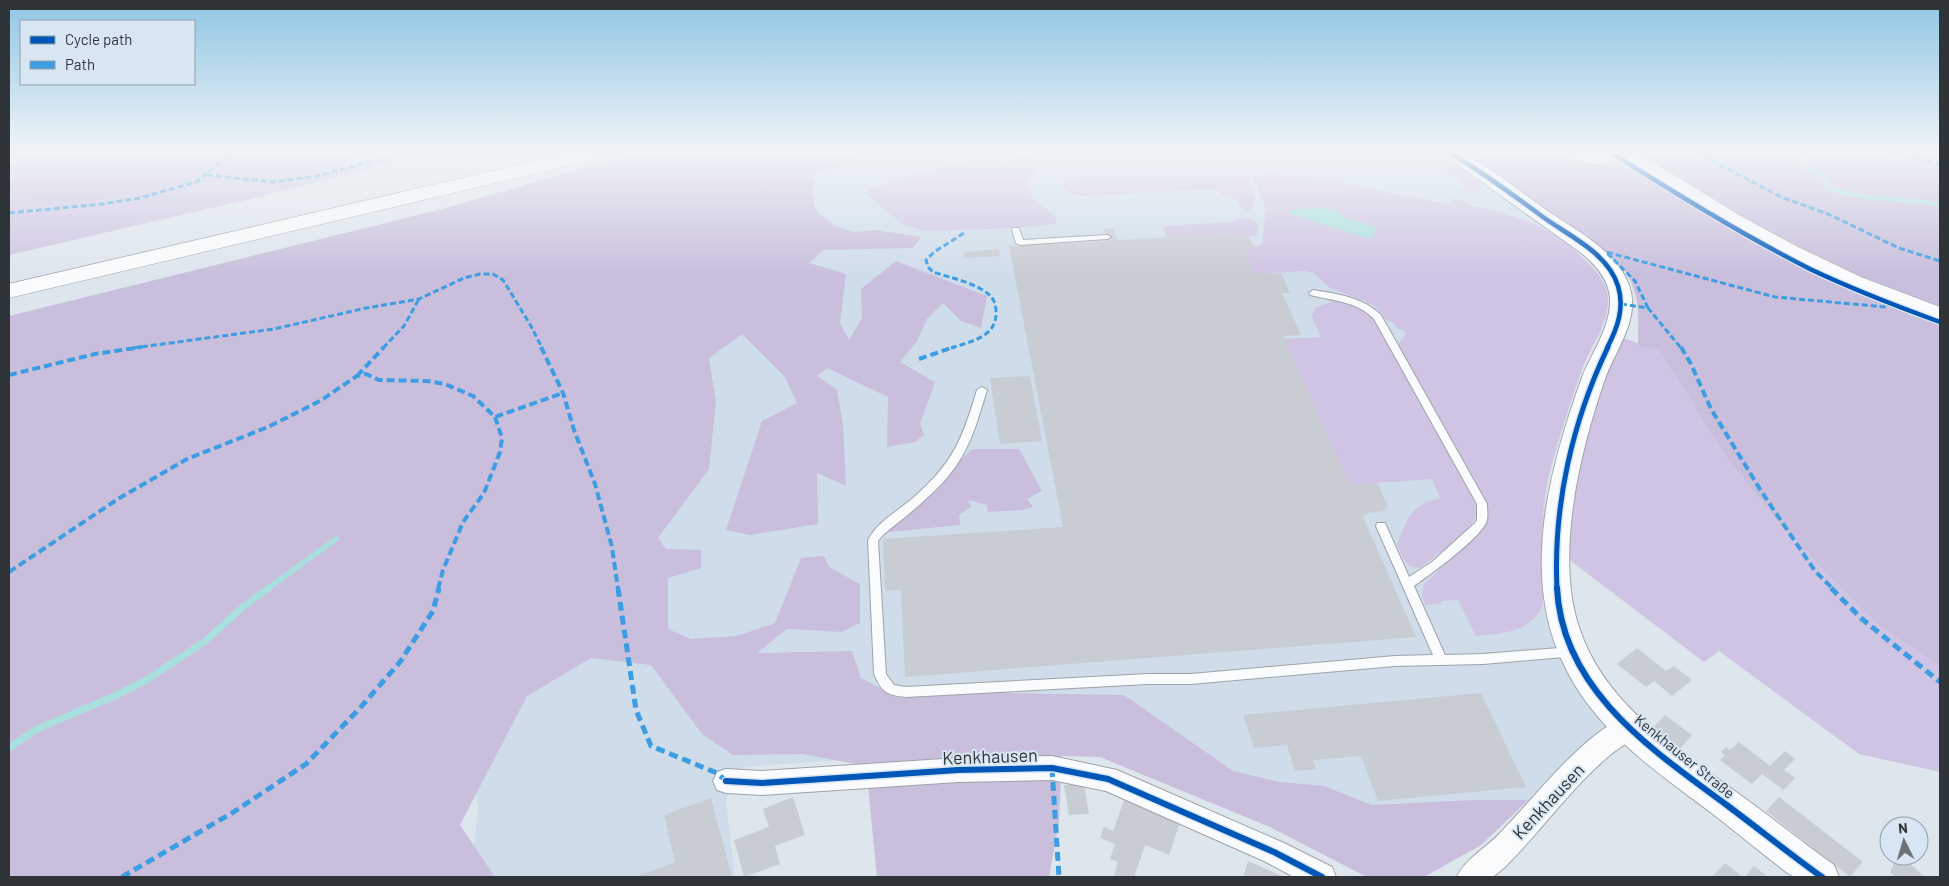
<svg xmlns="http://www.w3.org/2000/svg" width="1949" height="886" viewBox="0 0 1949 886" font-family="Barlow,sans-serif">
<rect width="100%" height="100%" fill="#dee6ed"/>
<path fill="#cfddea" d="M 718,152 L 1437,152 L 1563,240 L 1595,270 L 1606,290 L 1608,306 L 1601,333 L 1587,356 L 1572,399 L 1548,480 L 1543,525 L 1542,572 L 1543,604 L 1611,724 L 1481,845 L 1424,877 L 1365,876 L 1270,827 L 1100,757 L 1045,745 L 745,767 L 726,799 L 735,877 L 470,877 L 478,809 L 470,754 Z"/>
<path fill="#cfc4e3" d="M 370,152 L 433,152 L 263,196 L 9,255 L 9,194 L 35,201 L 169,186 L 268,178 L 334,167 L 375,154 Z
M 1341,152 L 1437,152 L 1480,183 L 1481,188 L 1475,192 L 1461,192 L 1464,189 L 1464,184 L 1432,161 L 1414,165 L 1413,168 Z
M 967,159 L 969,168 L 1038,166 L 1039,167 L 1028,181 C 1027,202 1046,205 1057,219 L 1056,224 L 1016,228 L 925,231 L 904,225 L 864,193 L 869,189 Z
M 1277,175 L 1321,179 L 1468,208 L 1469,205 C 1515,215 1544,223 1581,256 C 1591,265 1604,278 1607,292 C 1612,316 1597,335 1588,356 C 1581,369 1577,384 1572,399 C 1563,425 1554,452 1548,479 C 1539,519 1542,563 1543,604 C 1532,633 1503,633 1476,636 L 1458,600 L 1441,601 L 1442,604 L 1425,605 L 1422,595 L 1424,584 L 1480,532 L 1486,505 L 1479,488 L 1398,344 L 1406,334 L 1403,329 L 1397,329 L 1394,323 L 1387,320 L 1376,307 L 1365,301 L 1330,288 L 1314,273 L 1305,271 L 1255,274 L 1247,255 L 1250,255 L 1247,248 L 1262,245 L 1266,209 L 1252,176 Z
M 1241,176 L 1247,176 L 1256,200 L 1253,202 L 1253,207 L 1249,212 L 1244,212 L 1236,199 L 1222,195 L 1213,189 L 1082,196 L 1068,192 L 1063,187 L 1063,184 L 1068,181 L 1080,178 Z
M 1243,218 L 1252,219 L 1258,223 L 1258,231 L 1255,236 L 1238,238 L 1236,234 L 1167,237 L 1163,226 L 1232,222 Z
M 1334,301 L 1347,301 L 1371,313 L 1469,489 C 1472,497 1478,506 1476,515 C 1473,531 1433,557 1420,568 C 1405,568 1402,557 1397,544 C 1409,516 1409,507 1440,498 L 1432,479 L 1349,485 L 1284,339 L 1321,337 L 1312,317 L 1315,308 Z
M 1623,338 L 1660,351 L 1723,453 L 1786,532 L 1880,626 L 1940,667 L 1940,772 L 1859,754 L 1719,651 L 1704,662 L 1568,559 C 1574,500 1582,432 1604,377 C 1609,364 1616,351 1623,338 Z"/>
<path fill="#c9bedc" d="M 9,152 L 369,152 L 376,154 L 334,167 L 268,178 L 169,186 L 80,203 L 35,201 L 9,194 Z
M 649,152 L 888,152 L 818,173 L 814,177 L 814,205 L 818,213 L 838,227 L 854,232 L 875,230 L 921,237 L 913,248 L 823,250 L 809,263 L 846,274 L 840,323 L 849,340 L 862,318 L 861,289 L 896,261 L 987,296 L 981,328 L 961,321 L 943,303 L 927,319 L 917,341 L 900,362 L 935,382 L 920,424 L 924,435 L 915,442 L 887,447 L 888,397 L 827,368 L 817,376 L 837,389 L 843,426 L 846,486 L 817,473 L 818,524 L 750,535 L 726,530 L 762,421 L 797,403 L 785,377 L 742,334 L 709,358 L 716,402 L 709,469 L 658,538 L 666,549 L 701,550 L 701,568 L 668,578 L 668,629 L 691,639 L 737,636 L 775,623 L 801,558 L 824,556 L 829,567 L 860,584 L 860,623 L 841,632 L 787,629 L 757,653 L 852,651 L 861,678 L 894,695 L 996,693 L 1124,695 L 1233,771 L 1280,782 L 1324,786 L 1372,805 L 1475,800 L 1528,800 L 1481,845 L 1424,877 L 1365,876 L 1270,827 L 1100,757 L 1062,756 L 1059,822 L 1049,877 L 877,877 L 866,766 L 803,754 L 733,755 L 702,734 L 651,665 L 591,658 L 527,696 L 460,825 L 495,877 L 9,877 L 9,316 L 446,208 L 575,170 Z
M 1459,152 L 1940,152 L 1940,667 L 1880,626 L 1786,532 L 1723,453 L 1660,351 L 1638,345 C 1638,317 1641,297 1626,272 L 1475,161 Z
M 972,449 L 1019,449 L 1042,491 L 1027,499 L 1033,507 L 1022,510 L 988,512 L 987,505 L 968,500 L 971,507 L 959,515 L 960,525 L 889,532 L 897,522 Z"/>
<path fill="#a9e0dd" d="M 1312,208 L 1334,209 L 1345,218 L 1377,227 L 1371,239 L 1292,215 L 1289,212 L 1298,209 Z"/>
<g fill="none" stroke-linecap="round" stroke-linejoin="round">
<path stroke="#a9e0dd" stroke-width="4.5" d="M 1792,152 L 1800,157 L 1807,168 L 1824,177 L 1829,188 C 1865,202 1903,197 1940,205"/>
<path stroke="#a9e0dd" stroke-width="5.5" d="M 267,589 L 336,539"/>
<path stroke="#a9e0dd" stroke-width="7" d="M 9,748 L 37,729 L 115,696 L 145,681 L 204,642 L 244,606 L 269,588"/>
</g>
<path fill="#c8ccd3" d="M 1010,154 L 1035,154 L 1038,166 L 1012,167 Z
M 1452,199 L 1469,202 L 1468,208 L 1451,205 Z
M 1113,228 L 1117,240 L 1236,234 L 1238,238 L 1249,237 L 1254,247 L 1247,248 L 1251,255 L 1247,255 L 1255,274 L 1281,273 L 1290,293 L 1282,293 L 1301,335 L 1283,336 L 1349,485 L 1377,482 L 1388,507 L 1385,507 L 1386,509 L 1383,511 L 1368,513 L 1363,517 L 1416,637 L 905,677 L 901,590 L 885,591 L 883,539 L 1063,527 L 1009,246 L 1108,241 L 1104,229 Z
M 999,249 L 1000,256 L 965,258 L 964,252 Z
M 1030,376 L 1042,441 L 1000,444 L 990,378 Z
M 1637,648 L 1666,671 L 1674,666 L 1692,680 L 1672,696 L 1654,681 L 1646,687 L 1617,664 Z
M 1481,693 L 1526,787 L 1378,801 L 1361,756 L 1313,760 L 1316,769 L 1295,771 L 1287,745 L 1254,748 L 1243,715 Z
M 1665,715 L 1692,735 L 1678,751 L 1651,730 Z
M 1739,742 L 1770,766 L 1785,751 L 1795,759 L 1784,770 L 1795,778 L 1784,790 L 1762,774 L 1752,784 L 1720,760 L 1725,755 L 1721,752 L 1726,747 L 1730,750 Z
M 1084,783 L 1089,814 L 1069,815 L 1064,785 Z
M 1126,795 L 1182,817 L 1169,855 L 1145,845 L 1134,877 L 1117,877 L 1114,876 L 1118,862 L 1110,859 L 1115,844 L 1100,838 L 1104,827 L 1113,831 Z
M 793,797 L 805,835 L 775,846 L 780,864 L 744,877 L 734,840 L 769,827 L 763,809 Z
M 1779,797 L 1863,862 L 1850,877 L 1766,811 Z
M 711,798 L 732,877 L 635,877 L 675,862 L 664,815 Z
M 1897,856 L 1914,867 L 1924,877 L 1897,877 L 1890,873 Z
M 1248,861 L 1284,877 L 1243,877 Z
M 1725,863 L 1743,877 L 1712,877 Z
M 1754,866 L 1768,877 L 1745,877 Z"/>
<g fill="none" stroke-linecap="round" stroke-linejoin="round">
<g stroke="#9da3a8" stroke-width="2">
<path id="service" d="M 1013,228 L 1019,228 L 1023,240 L 1107,235 L 1111,237 L 1107,239 L 1020,245 L 1016,243 L 1012,230 Z
M 1313,290 C 1338,294 1362,297 1381,315 L 1487,504 C 1487,509 1488,515 1487,520 C 1484,536 1428,576 1414,586 L 1445,655 L 1483,654 L 1572,647 L 1576,648 L 1578,652 L 1576,656 L 1483,664 L 1395,666 L 1191,684 L 1148,684 L 906,697 C 886,695 882,692 874,674 L 868,540 C 877,522 898,511 913,498 C 953,463 962,440 977,390 L 982,387 L 987,390 C 979,416 972,443 956,466 C 937,493 908,514 883,535 L 878,541 L 886,674 L 894,685 L 906,687 L 1148,674 L 1191,674 L 1395,656 L 1433,655 L 1376,526 L 1377,523 L 1385,523 L 1409,577 L 1432,562 L 1475,523 L 1477,520 L 1477,504 L 1374,319 C 1356,301 1334,301 1310,295 L 1309,293 Z"/>
</g>
<g stroke="#9da3a8" stroke-width="2">
<path id="minor" d="M 1628,716 L 1637,719 L 1641,727 C 1635,740 1621,746 1610,755 C 1571,788 1541,831 1505,867 L 1493,877 L 1457,877 C 1463,861 1487,847 1499,834 C 1534,799 1582,733 1628,716 Z
M 1052,756 L 1117,770 L 1284,843 L 1332,867 L 1336,877 L 1294,877 L 1264,861 L 1106,791 L 1052,780 L 958,782 L 762,795 L 726,793 L 717,790 L 713,781 L 717,772 L 726,769 L 762,771 L 958,758 Z"/>
</g>
<g stroke="#9da3a8" stroke-width="2">
<path id="tertiary" d="M 1440,152 C 1447,152 1457,151 1464,153 C 1470,155 1478,161 1484,165 C 1504,179 1523,193 1542,207 C 1571,228 1615,248 1629,285 C 1641,318 1616,349 1605,379 C 1580,451 1554,556 1580,630 C 1606,706 1677,749 1739,794 C 1771,817 1802,842 1834,865 L 1839,877 L 1794,877 L 1786,872 C 1760,852 1735,831 1709,811 C 1655,771 1597,731 1566,669 C 1519,578 1549,470 1581,380 C 1591,353 1611,328 1610,299 C 1609,279 1595,264 1580,252 Z
M 1555,152 L 1632,152 L 1633,154 L 1631,158 L 1597,165 L 1557,156 Z"/>
</g>
<g stroke="#9da3a8" stroke-width="1">
<path id="secondary" d="M 1612,152 L 1637,152 L 1739,215 L 1798,247 L 1861,277 L 1940,307 L 1940,323 C 1913,317 1887,305 1861,294 C 1774,257 1695,207 1615,156 Z"/>
</g>
<g stroke="#9da3a8" stroke-width="1">
<path id="motorway" d="M 573,152 L 611,152 L 608,156 L 601,158 L 9,298 L 9,284 Z"/>
</g>
<use href="#service" fill="#fafbfc" fill-rule="evenodd"/>
<use href="#minor" fill="#fafbfc" fill-rule="evenodd"/>
<use href="#tertiary" fill="#fafbfc" fill-rule="evenodd"/>
<use href="#secondary" fill="#fafbfc" fill-rule="evenodd"/>
<use href="#motorway" fill="#fafbfc" fill-rule="evenodd"/>
<path stroke="#3d9de2" stroke-width="3" stroke-dasharray="6 3" stroke-linecap="butt" d="M 1696,152 L 1781,197 L 1828,214 L 1899,248 L 1940,261
M 1892,152 L 1940,165
M 207,175 L 272,182 L 318,176 L 398,154
M 9,213 L 102,204 L 140,198 L 196,182 L 233,152
M 1621,304 L 1648,308 L 1681,348
M 1648,308 L 1635,281 L 1606,252 L 1775,297 L 1886,307
M 133,348 L 274,329 L 366,308 L 419,299 L 464,278 L 480,274 L 493,274 L 503,280 L 531,326 L 542,348
M 383,348 L 404,326 L 419,299
M 951,348 C 972,341 998,337 996,310 C 995,299 990,294 981,289 C 967,281 948,277 933,272 L 928,267 L 926,260 L 934,252 L 964,233"/>
<path stroke="#3d9de2" stroke-width="4" stroke-dasharray="8 4" stroke-linecap="butt" d="M 541,347 L 563,393 L 574,430 L 595,484 L 612,547 L 618,589
M 1681,347 L 1691,364 L 1711,409 L 1761,491 L 1815,571 L 1833,589
M 919,359 L 954,347
M 9,375 L 95,354 L 142,347
M 357,376 L 384,347
M 9,572 L 118,499 L 187,459 L 268,427 L 320,401 L 357,376 L 366,374 L 379,380 L 427,381 L 445,384 L 473,396 L 495,417 L 563,393
M 438,589 L 443,570 L 463,522 L 484,493 L 500,452 L 502,438 L 495,417"/>
<path stroke="#3d9de2" stroke-width="5" stroke-dasharray="9 5" stroke-linecap="butt" d="M 618,588 L 636,710 L 651,746 L 717,773 L 726,781
M 1831,588 L 1862,619 L 1940,682
M 1052,768 L 1059,877
M 122,877 L 232,813 L 306,764 L 360,708 L 400,662 L 433,611 L 439,588"/>
<g stroke="#d8e6f3" stroke-width="7">
<path id="cycleway-far2" d="M 1449,152 C 1482,172 1512,194 1543,217 C 1569,236 1608,253 1618,286 C 1625,308 1617,329 1607,348
M 1610,152 C 1675,193 1741,234 1810,269 C 1852,289 1896,306 1940,322"/>
</g>
<g stroke="#d8e6f3" stroke-width="8">
<path id="cycleway-far1" d="M 1557,589 C 1553,506 1572,422 1608,347"/>
</g>
<g stroke="#d8e6f3" stroke-width="9">
<path id="cycleway" d="M 1557,588 C 1562,691 1654,751 1728,806 C 1760,830 1790,854 1822,877
M 726,781 L 762,783 L 958,770 L 1052,768 L 1108,779 L 1274,852 L 1322,877"/>
</g>
<use href="#cycleway-far2" stroke="#0057b8" stroke-width="4.5"/>
<use href="#cycleway-far1" stroke="#0057b8" stroke-width="5"/>
<use href="#cycleway" stroke="#0057b8" stroke-width="6"/>
</g>
<linearGradient id="sky" x2="0" y2="1"><stop stop-color="#8fc6e4"/><stop offset="0.55" stop-color="#f0f4f7"/><stop offset="1" stop-color="#f0f4f7" stop-opacity="0"/></linearGradient>
<rect width="1949" height="276" fill="url(#sky)"/>
<g text-anchor="middle" dominant-baseline="central" stroke-width="4" stroke-linejoin="round" paint-order="stroke">
<g font-size="15" fill="#2f3439" stroke="#d8e6f3">
<text transform="translate(1685 756) rotate(39)">Kenkhauser Straße</text>
</g>
<g font-size="18" fill="#2f3439" stroke="#d8e6f3">
<text transform="translate(990 756) rotate(-2)">Kenkhausen</text>
<text transform="translate(1548 801) rotate(-47)">Kenkhausen</text>
</g>
</g>
<rect width="1949" height="886" fill="none" stroke="#2f3439" stroke-width="20"/>
<rect x="20" y="20" width="175" height="65" fill="#d8e6f3" stroke="#949fa9"/>
<rect x="30" y="36" width="25" height="8" fill="#0057b8" stroke="#949fa9"/>
<text x="65" y="45" font-size="15" fill="#2f3439">Cycle path</text>
<rect x="30" y="61" width="25" height="8" fill="#3d9de2" stroke="#949fa9"/>
<text x="65" y="70" font-size="15" fill="#2f3439">Path</text>
<g transform="translate(1904 841) rotate(355)"><circle r="24" fill="#d8e6f3" stroke="#949fa9"/>
<path d="M0-4L9 19L0 12L-9 19Z" fill="#6c7278"/>
<text y="-8" font-size="14" font-weight="bold" text-anchor="middle" fill="#2f3439">N</text>
</g>
</svg>
